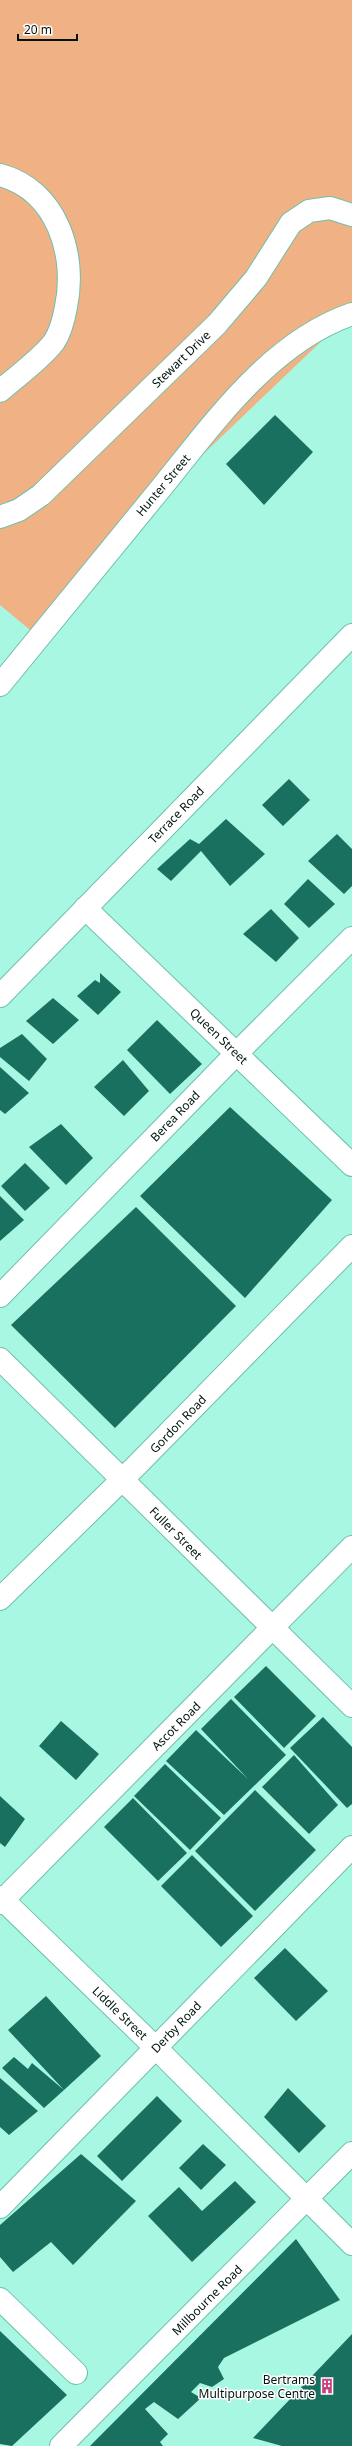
<svg xmlns="http://www.w3.org/2000/svg" width="352" height="2446" viewBox="0 0 352 2446" font-family="'Noto Sans',sans-serif">
<rect width="100%" height="100%" fill="#a8f7e3"/>
<path fill="#f0b285" d="M 0,0 L 352,0 L 352,312 L 109,544 L 41,639 L 0,605 Z"/>
<path fill="#1a705f" d="M 275,415 L 313,452 L 264,505 L 226,464 Z
M 289,779 L 310,800 L 283,826 L 262,805 Z
M 226,819 L 265,854 L 230,886 L 201,851 L 171,881 L 157,869 L 190,839 L 199,844 Z
M 337,834 L 352,849 L 352,886 L 344,894 L 308,861 Z
M 308,879 L 335,904 L 309,928 L 284,904 Z
M 271,909 L 299,938 L 276,962 L 243,934 Z
M 100,973 L 121,992 L 98,1015 L 77,996 L 95,980 L 100,983 Z
M 53,998 L 79,1020 L 53,1044 L 26,1021 Z
M 157,1020 L 202,1064 L 170,1094 L 127,1050 Z
M 22,1034 L 47,1059 L 29,1081 L 0,1057 L 0,1048 Z
M 123,1060 L 149,1091 L 124,1116 L 94,1087 Z
M 0,1067 L 29,1093 L 5,1114 L 0,1110 Z
M 230,1107 L 332,1200 L 245,1298 L 140,1196 Z
M 61,1124 L 93,1158 L 66,1185 L 29,1147 Z
M 25,1163 L 50,1188 L 25,1211 L 1,1186 Z
M 0,1196 L 24,1220 L 0,1241 Z
M 136,1207 L 236,1306 L 115,1428 L 11,1325 Z
M 266,1666 L 316,1716 L 284,1748 L 234,1697 Z
M 231,1699 L 286,1755 L 224,1815 L 166,1761 L 196,1730 L 248,1779 L 201,1729 Z
M 323,1717 L 352,1747 L 352,1804 L 347,1808 L 290,1748 Z
M 61,1721 L 99,1754 L 76,1780 L 39,1746 Z
M 294,1755 L 338,1805 L 309,1834 L 262,1787 Z
M 165,1764 L 221,1818 L 190,1850 L 134,1796 Z
M 255,1790 L 316,1850 L 255,1911 L 195,1851 Z
M 0,1796 L 25,1819 L 5,1847 L 0,1843 Z
M 133,1798 L 187,1853 L 158,1881 L 104,1827 Z
M 192,1855 L 253,1916 L 221,1947 L 161,1886 Z
M 285,1948 L 328,1991 L 296,2021 L 254,1978 Z
M 46,1996 L 101,2056 L 64,2090 L 8,2030 Z
M 14,2057 L 28,2069 L 32,2063 L 64,2090 L 44,2108 L 2,2068 Z
M 0,2078 L 38,2111 L 9,2135 L 0,2127 Z
M 288,2088 L 326,2126 L 299,2153 L 264,2117 Z
M 157,2096 L 182,2121 L 122,2181 L 97,2156 Z
M 203,2144 L 226,2165 L 201,2190 L 179,2168 Z
M 81,2154 L 136,2201 L 73,2265 L 51,2242 L 13,2272 L 0,2257 L 0,2225 Z
M 235,2181 L 256,2202 L 192,2262 L 148,2216 L 179,2187 L 202,2211 Z
M 296,2239 L 340,2300 L 224,2358 L 218,2367 L 224,2379 L 212,2387 L 200,2383 L 191,2392 L 201,2398 L 178,2419 L 154,2402 L 145,2409 L 168,2434 L 160,2442 L 163,2446 L 90,2446 Z
M 0,2331 L 67,2395 L 12,2446 L 0,2444 Z
M 352,2334 L 352,2446 L 282,2446 L 253,2438 Z"/>
<g fill="none" stroke-linecap="round" stroke-linejoin="round">
<g stroke="#70bfac" stroke-width="24">
<path id="minor" d="M 0,175 C 57,190 77,255 66,307 C 64,318 60,333 54,342 C 40,360 17,376 0,391
M 0,517 L 19,510 L 41,495 L 217,324 L 256,278 L 291,223 L 309,211 L 330,208 L 352,215
M 0,685 C 52,621 104,557 157,493 C 211,427 268,343 352,314
M 85,908 L 352,1165
M 0,996 L 352,635
M 0,1296 L 237,1053 L 352,938
M 0,1359 L 352,1706
M 0,1599 L 137,1465 L 352,1246
M 0,1897 L 156,2048 L 352,2244
M 0,1903 L 352,1547
M 0,2207 L 352,1847
M 0,2299 L 76,2373
M 61,2446 L 352,2153"/>
</g>
<use href="#minor" stroke="#fff" stroke-width="22"/>
</g>
<defs>
<g id="building-bare" transform="scale(1.2)"><path d="M-4-6H4V6H1V3H-1V6H-4ZM-2.5-4.3h1.7v1.8h-1.7ZM.8-4.3h1.7v1.8H.8ZM-2.5-1h1.7V.8h-1.7ZM.8-1h1.7V.8H.8Z" fill="#c8407d" stroke="#fff" stroke-width="2.5" paint-order="stroke"/></g>
</defs>
<g fill-rule="evenodd">
<use href="#building-bare" x="327" y="2386"/>
</g>
<g text-anchor="middle" dominant-baseline="central" stroke-width="3" stroke-linejoin="round" paint-order="stroke">
<g font-size="12" fill="#001510" stroke="#fff">
<text transform="translate(181 359) rotate(-44)">Stewart Drive</text>
<text transform="translate(163 485) rotate(-50)">Hunter Street</text>
<text transform="translate(176 815) rotate(-46)">Terrace Road</text>
<text transform="translate(219 1036) rotate(44)">Queen Street</text>
<text transform="translate(175 1116) rotate(-46)">Berea Road</text>
<text transform="translate(178 1424) rotate(-46)">Gordon Road</text>
<text transform="translate(176 1533) rotate(45)">Fuller Street</text>
<text transform="translate(176 1726) rotate(-45)">Ascot Road</text>
<text transform="translate(120 2013) rotate(44)">Liddle Street</text>
<text transform="translate(176 2027) rotate(-46)">Derby Road</text>
<text transform="translate(207 2300) rotate(-45)">Millbourne Road</text>
</g>
<g font-size="12" fill="#001510" stroke="#fff" text-anchor="end">
<text x="315" y="2379">Bertrams<tspan x="315" dy="14">Multipurpose Centre</tspan></text>
</g>
</g>
<path d="M18 34v6h59v-6" fill="none" stroke="#001510" stroke-width="2"/>
<text x="24" y="34" font-size="12" fill="#001510" stroke="#ffffff" stroke-width="3" paint-order="stroke">20 m</text>
</svg>
